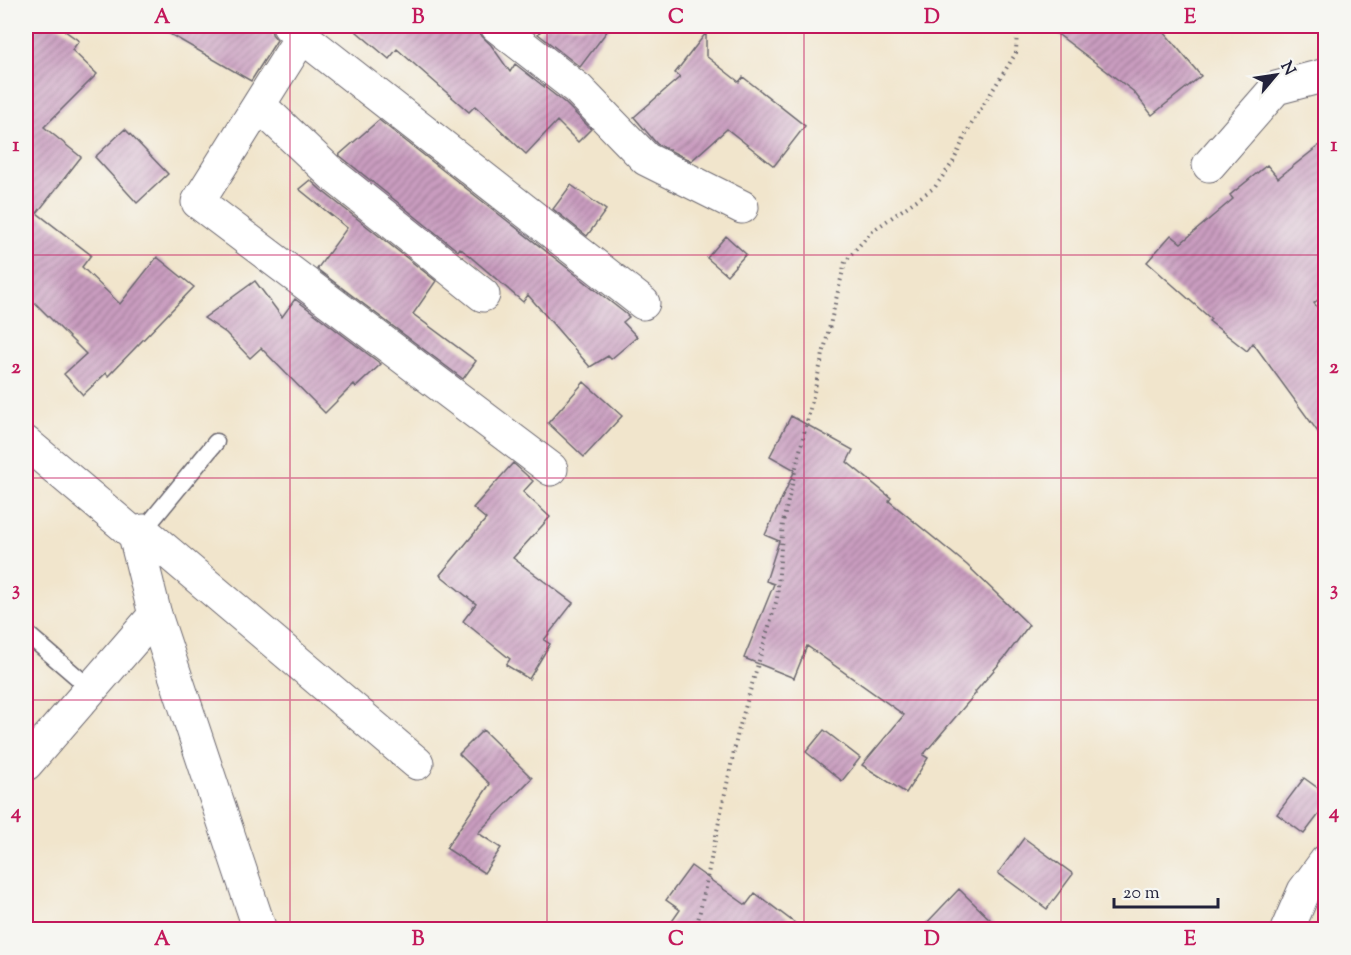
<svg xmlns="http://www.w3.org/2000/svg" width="1351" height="955" viewBox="0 0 1351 955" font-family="'Sorts Mill Goudy',serif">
<defs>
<pattern id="building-hatch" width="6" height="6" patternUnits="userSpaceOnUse" patternTransform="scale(1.5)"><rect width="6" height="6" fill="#c99cbf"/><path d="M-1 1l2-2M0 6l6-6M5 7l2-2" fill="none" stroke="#a37f9c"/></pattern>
</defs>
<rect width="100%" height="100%" fill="#f6f6f2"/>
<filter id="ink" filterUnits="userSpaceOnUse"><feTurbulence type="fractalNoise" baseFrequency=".0167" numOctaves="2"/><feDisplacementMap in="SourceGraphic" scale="12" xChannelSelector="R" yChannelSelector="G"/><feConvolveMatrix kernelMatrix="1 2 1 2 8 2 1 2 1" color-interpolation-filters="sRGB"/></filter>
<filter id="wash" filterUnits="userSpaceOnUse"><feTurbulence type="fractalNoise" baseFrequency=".008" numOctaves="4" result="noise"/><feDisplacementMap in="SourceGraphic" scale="24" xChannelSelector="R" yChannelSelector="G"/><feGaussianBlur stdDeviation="1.35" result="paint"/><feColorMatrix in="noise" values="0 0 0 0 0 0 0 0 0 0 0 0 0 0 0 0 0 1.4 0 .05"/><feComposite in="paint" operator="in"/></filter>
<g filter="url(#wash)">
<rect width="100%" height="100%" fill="#f1e5cc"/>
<g id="blocks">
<path fill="url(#building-hatch)" d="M 26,26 L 58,26 L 79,41 L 72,50 L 97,74 L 44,127 L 81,157 L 37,213 L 91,255 L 82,267 L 120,304 L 157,257 L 194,287 L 108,376 L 106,373 L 83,395 L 64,374 L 86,354 L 26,294 Z
M 156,26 L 271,26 L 272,34 L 277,40 L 251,81 Z
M 350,26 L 478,26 L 480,34 L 491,45 L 510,72 L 515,64 L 565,103 L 591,129 L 578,142 L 557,121 L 526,154 L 475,106 L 469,112 L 397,49 L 389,59 Z
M 545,26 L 611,26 L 580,67 L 538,34 Z
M 1047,26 L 1159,26 L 1201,76 L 1152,115 L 1133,91 Z
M 706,33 L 706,56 L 739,82 L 743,77 L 805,126 L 774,166 L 727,129 L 691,161 L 657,144 L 634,117 L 680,77 L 675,73 Z
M 379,120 L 626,314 L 629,317 L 623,322 L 637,337 L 611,359 L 608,356 L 590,367 L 528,295 L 523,302 L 460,248 L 458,251 L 339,155 Z
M 125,129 L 168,174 L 137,203 L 95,157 Z
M 1326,140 L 1326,293 L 1314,303 L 1326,319 L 1326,443 L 1253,343 L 1247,351 L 1209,321 L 1211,319 L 1147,262 L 1171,235 L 1181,243 L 1233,199 L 1230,195 L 1267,165 L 1278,178 Z
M 310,180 L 321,190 L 436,281 L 413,314 L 476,361 L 463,379 L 317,269 L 347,228 L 299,189 Z
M 571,185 L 606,210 L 587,236 L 553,209 Z
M 726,236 L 746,254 L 727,275 L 707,258 Z
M 255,281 L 282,317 L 295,299 L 381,364 L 356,387 L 354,384 L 325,413 L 261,348 L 250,358 L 226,333 L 204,318 Z
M 584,382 L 622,416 L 584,457 L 548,423 Z
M 791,416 L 853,450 L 847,462 L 891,498 L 889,501 L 967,565 L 1029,625 L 1006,656 L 975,692 L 976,693 L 923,755 L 928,758 L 906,793 L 862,765 L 904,715 L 807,646 L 794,678 L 744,658 L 774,584 L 766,581 L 779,541 L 765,535 L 795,470 L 770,456 Z
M 513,463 L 533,481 L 523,492 L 550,517 L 513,558 L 573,603 L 544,640 L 550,644 L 529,679 L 506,665 L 510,659 L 463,621 L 476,604 L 440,575 L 486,519 L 473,508 Z
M 483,730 L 532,778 L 478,833 L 501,848 L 484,873 L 446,848 L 490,784 L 459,754 Z
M 824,730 L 860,758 L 842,781 L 806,752 Z
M 1304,778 L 1326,794 L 1326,805 L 1304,834 L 1277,814 Z
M 1024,838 L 1073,874 L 1047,909 L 998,873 Z
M 691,866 L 746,905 L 755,893 L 804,930 L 666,930 L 680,910 L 666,900 Z
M 959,889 L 1001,930 L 920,930 Z"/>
</g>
</g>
<g filter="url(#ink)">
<use href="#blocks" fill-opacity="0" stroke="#6a666e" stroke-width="1.5"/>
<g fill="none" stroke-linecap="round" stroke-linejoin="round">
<g stroke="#6a666e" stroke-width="19">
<path id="service" d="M 143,531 L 216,442
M 26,633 L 91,689"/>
</g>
<g stroke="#6a666e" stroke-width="35">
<path id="minor" d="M 289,26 L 643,303
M 497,26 L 578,89 L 646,159 L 742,207
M 302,36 L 198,202 L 551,469
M 259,105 L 333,175 L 483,295
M 1209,165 L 1276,88 L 1326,75
M 135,535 L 143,531 L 417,763
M 26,764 L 155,615
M 1287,930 L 1304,891 L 1326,861"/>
</g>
<g stroke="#6a666e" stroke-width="35">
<path id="tertiary" d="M 26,443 L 135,535 L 155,615 L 260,930"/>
</g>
<path stroke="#6a666e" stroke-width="4" stroke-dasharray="1.5 4.5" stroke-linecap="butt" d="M 696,930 L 738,732 L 777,599 L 783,522 L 845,262 L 871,232 L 935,187 L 953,162 L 969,128 L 1016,53 L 1017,26"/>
<use href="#service" stroke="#fff" stroke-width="16"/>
<use href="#minor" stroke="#fff" stroke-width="33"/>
<use href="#tertiary" stroke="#fff" stroke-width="33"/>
</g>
</g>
<path fill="none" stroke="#c2185b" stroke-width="1.5" stroke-opacity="0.55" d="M 290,26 L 290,930M 547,26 L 547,930M 804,26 L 804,930M 1061,26 L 1061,930M 26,255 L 1326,255M 26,478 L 1326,478M 26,700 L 1326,700"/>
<rect width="1351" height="955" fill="none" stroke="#f6f6f2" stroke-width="66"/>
<g transform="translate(1276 75) rotate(61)" stroke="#f6f6f2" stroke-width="4.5" paint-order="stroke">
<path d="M0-4.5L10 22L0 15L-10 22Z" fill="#22223b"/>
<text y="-9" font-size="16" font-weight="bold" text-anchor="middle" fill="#22223b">N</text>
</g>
<path d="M1114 898v9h104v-9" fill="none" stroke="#22223b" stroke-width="3"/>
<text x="1123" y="898" font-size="18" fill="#22223b" stroke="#f6f6f2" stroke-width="4.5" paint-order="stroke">20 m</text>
<rect x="33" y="33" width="1285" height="889" fill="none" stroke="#c2185b" stroke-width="2"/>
<g font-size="20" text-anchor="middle" font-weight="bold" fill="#c2185b">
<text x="162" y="23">A</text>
<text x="418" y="23">B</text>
<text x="676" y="23">C</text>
<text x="932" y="23">D</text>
<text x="1190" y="23">E</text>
<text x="16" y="151">1</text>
<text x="1334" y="151">1</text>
<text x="16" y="373">2</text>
<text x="1334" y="373">2</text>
<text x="16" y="595">3</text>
<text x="1334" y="595">3</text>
<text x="16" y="818">4</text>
<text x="1334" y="818">4</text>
<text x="162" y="945">A</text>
<text x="418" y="945">B</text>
<text x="676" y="945">C</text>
<text x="932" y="945">D</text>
<text x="1190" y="945">E</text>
</g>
</svg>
